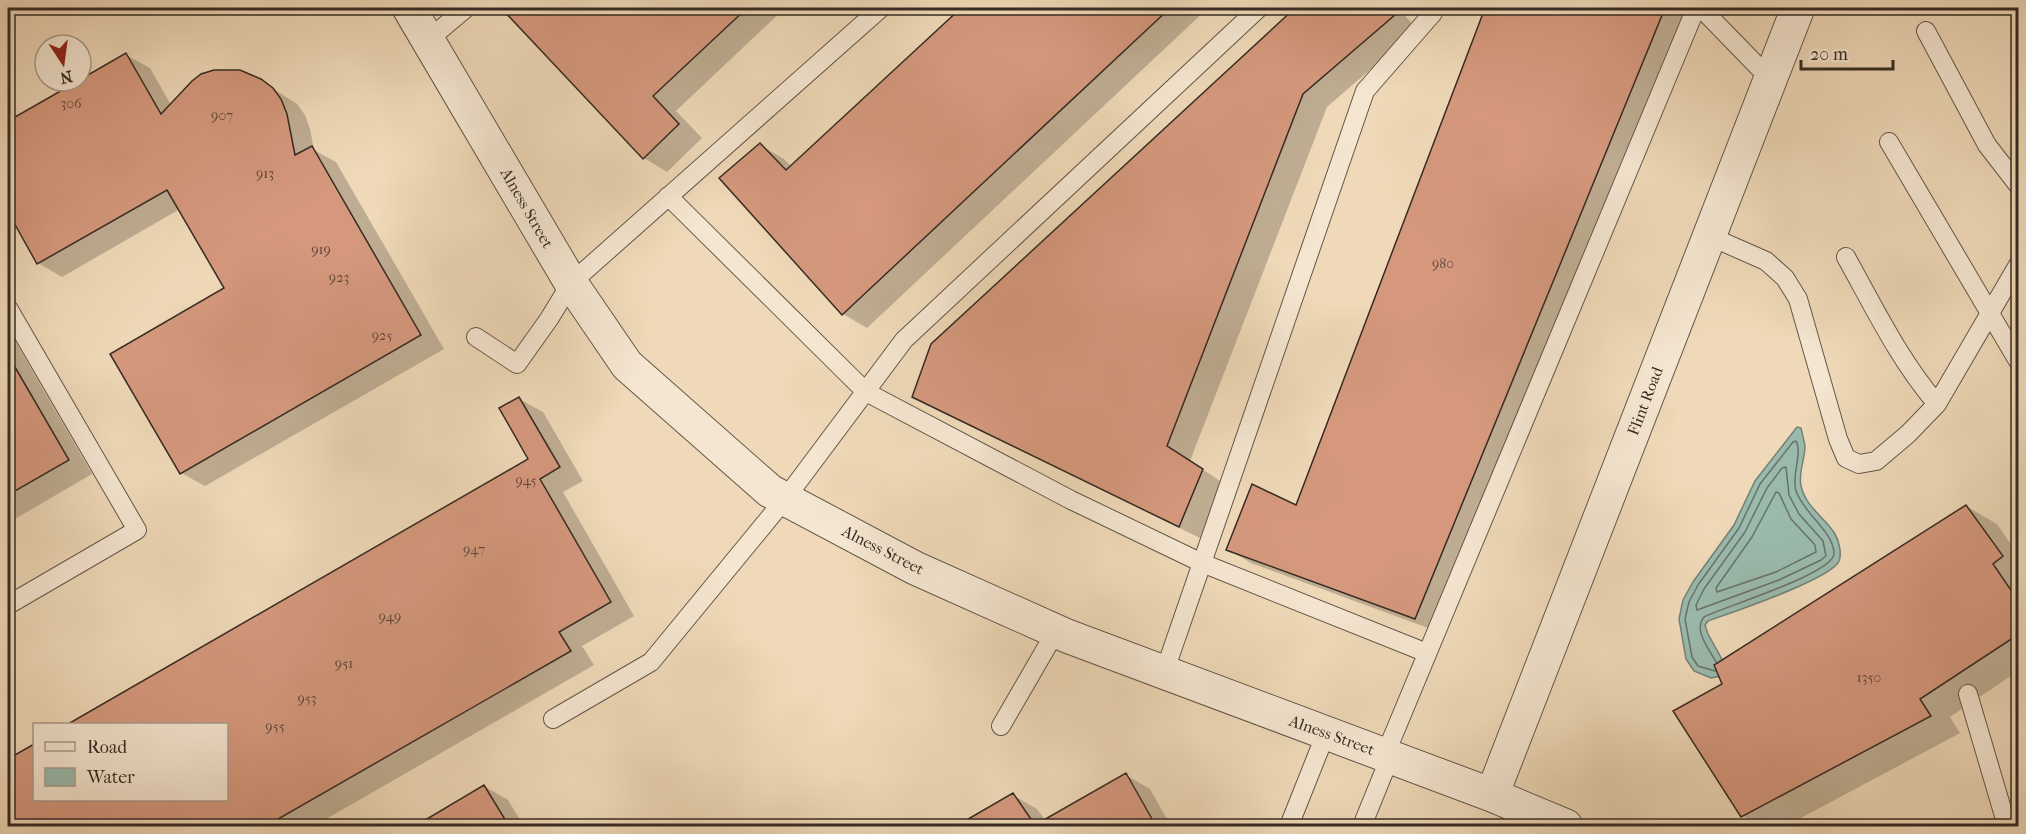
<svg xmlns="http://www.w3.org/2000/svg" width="2026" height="834" viewBox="0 0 2026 834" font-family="'IM FELL French Canon',serif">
<rect width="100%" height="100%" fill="#efd9b8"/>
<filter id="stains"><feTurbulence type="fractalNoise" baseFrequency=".00333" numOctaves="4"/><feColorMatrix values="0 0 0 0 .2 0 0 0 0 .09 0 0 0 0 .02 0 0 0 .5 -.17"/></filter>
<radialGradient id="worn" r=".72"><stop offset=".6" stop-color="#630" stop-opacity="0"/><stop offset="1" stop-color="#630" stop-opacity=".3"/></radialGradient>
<path fill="#9abaad" stroke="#728176" stroke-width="1.5" d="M 1797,427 L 1801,428 C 1802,433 1804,440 1805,446 C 1805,459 1798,473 1801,486 C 1806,508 1825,517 1835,534 C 1839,541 1842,554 1839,561 C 1832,579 1730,613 1708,621 L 1705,625 L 1708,634 L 1729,672 L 1726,675 L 1711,678 L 1694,671 L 1686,659 L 1679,619 L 1683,600 L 1693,582 L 1734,525 L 1755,481 Z"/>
<path fill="#0003" d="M 523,8 L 785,8 L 676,111 L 702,138 L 667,172 L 644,158 L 513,18 Z
M 963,8 L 1208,8 L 867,328 L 843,314 L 760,145 L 784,159 L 792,167 Z
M 1297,8 L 1398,8 L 1417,29 L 1327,107 L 1190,461 L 1226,485 L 1204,540 L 938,410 L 914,396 L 932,345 Z
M 1487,8 L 1694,8 L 1439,632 L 1251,563 L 1227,549 L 1296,507 Z
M 126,55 L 150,68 L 171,105 L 260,80 L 297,104 L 305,115 L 310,129 L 314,150 L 336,162 L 444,349 L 205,486 L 181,473 L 226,289 L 180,209 L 62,277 L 38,263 L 8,209 L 8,123 Z
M 8,329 L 92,474 L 8,523 Z
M 519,399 L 543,412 L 583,481 L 563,492 L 634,616 L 582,646 L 594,665 L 314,826 L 8,826 L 8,761 L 34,746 L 34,800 L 226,800 L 226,724 L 71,724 L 530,459 Z
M 1966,506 L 1997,524 L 2018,555 L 2018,671 L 1950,717 L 1960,733 L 1786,826 L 1761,826 L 1743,816 L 1724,684 Z
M 1126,775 L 1150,789 L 1171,826 L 959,826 L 1013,795 L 1037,809 L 1046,821 Z
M 484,786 L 508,800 L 524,826 L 418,826 Z"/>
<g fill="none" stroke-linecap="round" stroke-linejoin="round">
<path stroke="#687268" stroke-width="1.5" d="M 1786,467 L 1789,495 L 1799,514 L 1823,541 L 1826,556 L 1821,560 L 1779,580 L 1697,610 L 1696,605 L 1704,589 L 1745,532 L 1767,488 L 1782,468 Z
M 1776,492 L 1779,493 L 1791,519 L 1815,545 L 1816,552 L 1776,572 L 1717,592 L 1716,588 L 1752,537 Z
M 1715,671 L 1698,666 L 1692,657 L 1685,619 L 1689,602 L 1698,585 L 1739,528 L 1760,484 L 1793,442 L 1796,441 C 1803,453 1791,475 1796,491 C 1804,514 1833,531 1834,553 C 1836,573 1723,607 1704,617 C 1693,630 1709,649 1716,662"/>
</g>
<path fill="#d5987d" stroke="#362b24" stroke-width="1.5" d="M 501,8 L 747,8 L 653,96 L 679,124 L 643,159 Z
M 961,8 L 1170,8 L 842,315 L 719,178 L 760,143 L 786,170 Z
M 1295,8 L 1403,8 L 1303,94 L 1167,446 L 1203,469 L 1179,527 L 912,397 L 931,344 Z
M 1485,8 L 1665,8 L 1415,619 L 1226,550 L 1252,484 L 1296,505 Z
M 126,53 L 161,114 L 192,81 L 201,74 L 214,70 L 240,70 L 261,79 L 273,88 L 281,99 L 287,114 L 295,155 L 312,146 L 421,335 L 180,474 L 110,354 L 224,288 L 167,190 L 37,264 L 8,212 L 8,121 L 78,81 L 81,81 L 81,79 Z
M 8,355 L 69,460 L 8,495 Z
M 519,397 L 560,467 L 540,479 L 611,602 L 559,632 L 571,651 L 266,826 L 8,826 L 8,759 L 34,744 L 34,800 L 226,800 L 226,724 L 68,724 L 528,459 L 499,408 Z
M 1966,505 L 2003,556 L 1993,564 L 2019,602 L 2019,634 L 1920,699 L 1931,716 L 1741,817 L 1673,711 L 1722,684 L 1714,665 Z
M 1126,773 L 1156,826 L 956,826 L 1013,793 L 1035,825 Z
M 484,785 L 509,826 L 415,826 Z"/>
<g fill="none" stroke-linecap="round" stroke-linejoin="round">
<g stroke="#645649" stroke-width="20">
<path id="service" d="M 1701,8 L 1770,79
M 1926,31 L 1987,145 L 2018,185
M 428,40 L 466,8
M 1889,142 L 2018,361
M 668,196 L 866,392 L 1071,500 L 1202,563 L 1427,653
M 1709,236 L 1766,261 L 1785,278 L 1798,299 L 1838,439 L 1846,458 L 1859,464 L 1876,461 L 1908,434 L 1937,404 L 2018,265
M 1846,257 C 1874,307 1899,360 1937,404
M 8,308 L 137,530 L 8,605
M 476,337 L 517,364 L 549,319 L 571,283 L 881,8
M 1164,673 L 1365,91 L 1433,13 L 1428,8
M 1968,694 L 2007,826
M 553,719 L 651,662 L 785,499 L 904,340 L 1259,8
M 1001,726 L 1056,631
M 1385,755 L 1696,8
M 1289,826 L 1326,733
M 1362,826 L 1390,757"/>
</g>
<g stroke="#645649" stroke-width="35">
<path id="minor" d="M 409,8 L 571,283 L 627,365 L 770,491 L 915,568 L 1067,636 L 1492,795 L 1566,826
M 1492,795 L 1798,8"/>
</g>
<use href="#service" stroke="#f5e6d1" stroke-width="18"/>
<use href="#minor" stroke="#f5e6d1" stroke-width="33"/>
</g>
<g text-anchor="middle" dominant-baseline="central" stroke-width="4.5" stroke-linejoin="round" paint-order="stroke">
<g font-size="14" fill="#5e463a">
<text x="71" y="103">306</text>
<text x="222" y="115">907</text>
<text x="265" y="173">913</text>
<text x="321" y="249">919</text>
<text x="1443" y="263">980</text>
<text x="339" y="277">923</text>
<text x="382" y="335">925</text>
<text x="526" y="480">945</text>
<text x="474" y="549">947</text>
<text x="390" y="616">949</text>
<text x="344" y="663">951</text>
<text x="1869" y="677">1350</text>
<text x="307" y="698">953</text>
<text x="275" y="726">955</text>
</g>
<g font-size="16" fill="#362b24" stroke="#f5e6d1">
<text transform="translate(527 208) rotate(60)">Alness Street</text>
<text transform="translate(1645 401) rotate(-69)">Flint Road</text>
<text transform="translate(883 550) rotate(27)">Alness Street</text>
<text transform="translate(1332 735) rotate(20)">Alness Street</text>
</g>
</g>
<rect width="2026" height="834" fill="none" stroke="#efd9b8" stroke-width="30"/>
<rect x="9" y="9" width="2008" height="816" fill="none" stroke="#362b24" stroke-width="3"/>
<rect x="15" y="15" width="1996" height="804" fill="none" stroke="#362b24" stroke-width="1.5"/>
<rect x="33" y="723" width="195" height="78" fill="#f5e6d1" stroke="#a99b8c" stroke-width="1.5"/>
<rect x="45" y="742" width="30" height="9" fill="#f5e6d1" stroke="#a99b8c" stroke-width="1.5"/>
<text x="87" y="753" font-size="18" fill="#362b24">Road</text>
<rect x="45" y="768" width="30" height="18" fill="#9abaad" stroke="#a99b8c" stroke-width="1.5"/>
<text x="87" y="783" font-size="18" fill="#362b24">Water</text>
<g transform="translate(63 63) rotate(167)"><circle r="28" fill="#f5e6d1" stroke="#a99b8c" stroke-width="1.5"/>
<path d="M0-4.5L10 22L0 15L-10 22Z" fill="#8f2418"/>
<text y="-9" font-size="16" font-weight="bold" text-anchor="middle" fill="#362b24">N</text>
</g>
<path d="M1801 60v9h92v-9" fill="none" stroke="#362b24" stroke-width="3"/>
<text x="1810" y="60" font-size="18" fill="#362b24" stroke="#f5e6d1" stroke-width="4.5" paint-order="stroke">20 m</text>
<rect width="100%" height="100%" filter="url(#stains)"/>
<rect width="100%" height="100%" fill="url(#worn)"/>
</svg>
